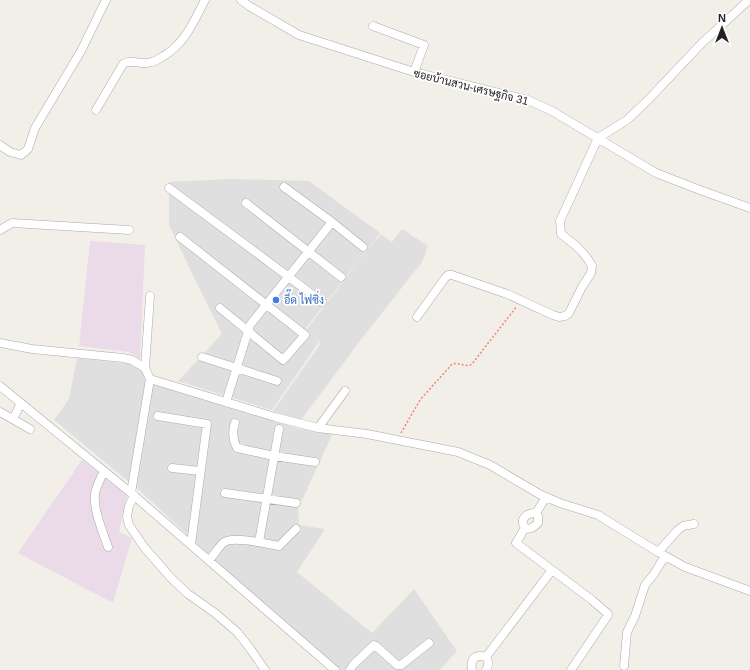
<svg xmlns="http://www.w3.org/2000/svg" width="750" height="670" viewBox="0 0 750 670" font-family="Arial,Sarabun,sans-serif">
<rect width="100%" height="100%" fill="#f2efe9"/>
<path fill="#e0dfdf" d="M 230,179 L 309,181 L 380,233 L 306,328 L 319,342 L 272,410 L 178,381 L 222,334 L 198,286 L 169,225 L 169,182 Z
M 402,229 L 428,246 L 422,262 L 363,337 L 301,420 L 273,411 L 319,346 L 320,342 L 307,329 L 367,250 L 381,234 L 392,242 Z
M 77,358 L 130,364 L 141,370 L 158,377 L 279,422 L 299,429 L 333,433 L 298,509 L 299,525 L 325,529 L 297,572 L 372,633 L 414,589 L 457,651 L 440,670 L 340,670 L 264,605 L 140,491 L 54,420 L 69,399 Z"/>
<path fill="#ebdbe8" d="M 90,241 L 145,245 L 140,359 L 129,352 L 79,346 Z
M 82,460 L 127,496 L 119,532 L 132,538 L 113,603 L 18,553 Z"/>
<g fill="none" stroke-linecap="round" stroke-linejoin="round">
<g stroke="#a9a9a9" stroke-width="9">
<path id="minor" d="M 241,0 L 249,6 L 299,35 L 414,72 L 528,100 L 552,111 L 656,173 L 700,190 L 750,208
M 373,26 L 424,45 L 414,72
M 96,110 L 123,64 C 130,59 139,64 147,63 C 153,62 158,60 162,57 C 185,44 193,23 205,0
M 598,138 L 627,120 L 648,100 L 702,43 L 749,0
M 0,145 L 10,152 L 21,155 L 28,149 L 35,128 L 81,51 L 106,0
M 284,187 L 332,222
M 169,188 L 289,277 L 322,302
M 246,203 L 341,277
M 0,230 L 12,223 L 129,230
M 180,237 L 305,335 L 283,360 L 220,308
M 417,317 L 445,278 L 448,275 L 452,275 L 507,294 L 553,315 L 559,317 L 565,316 L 569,313 L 582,287 L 591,273 L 592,266 C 584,251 574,244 561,234 L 560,221 L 598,138
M 0,343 L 32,349 L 123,358 L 132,360 L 145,368 L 150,379 L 275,417 L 318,428 L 367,434 L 458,452 L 490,465 L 541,495 L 560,503 L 598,515 L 658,552 L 685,567 L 750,591
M 202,357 L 277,381
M 145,368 L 150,296
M 0,386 L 131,493 L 335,670
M 226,402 L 250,325 L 332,222 L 363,247
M 0,412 L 30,429
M 158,416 L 207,424 L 191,544
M 13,419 L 21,403
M 235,423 C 232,431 233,440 237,448 L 274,456 L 315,462
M 318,428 L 345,391
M 172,468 L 200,471
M 104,471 C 101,478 96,486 95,494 C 93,510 103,532 108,547
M 131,493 L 150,379
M 225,493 L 296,503
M 134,495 L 129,506 L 127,517 L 129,525 L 144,547 L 171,578 L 188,594 L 215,613 L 237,632 L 249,647 L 265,670
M 525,528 C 531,530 534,527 538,523 L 538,516 L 536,513
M 259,542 L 279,429
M 658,552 L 678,530 L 683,526 L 694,524
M 209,560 C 214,555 218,548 223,543 C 232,535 267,544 279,546 L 296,529
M 552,570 L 592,600 L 608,614 L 608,615 L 571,670
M 624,666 L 627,632 L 635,616 L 645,585 L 654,574 L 665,556
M 350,670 L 353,665 L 374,645 L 376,646 L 397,665 L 401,665 L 429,643
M 472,670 C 470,659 475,654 486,657 L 552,570 L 516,543 L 525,528 C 519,519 526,513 536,513 L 546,497
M 486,670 C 489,665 489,662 486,657"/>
</g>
<path stroke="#fa8072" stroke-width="1.5" stroke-dasharray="2 2" stroke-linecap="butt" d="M 401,433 L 420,400 L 452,364 C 459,362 466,368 472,364 L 517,306"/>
<use href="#minor" stroke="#fff" stroke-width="8"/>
</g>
<circle fill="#3f7fe0" stroke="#fff" stroke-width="1.5" cx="276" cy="300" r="4"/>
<g text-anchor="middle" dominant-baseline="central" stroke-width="3.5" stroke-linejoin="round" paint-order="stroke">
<g font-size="11" fill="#222" stroke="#fff">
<text transform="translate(471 87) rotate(14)">ซอยบ้านสวน-เศรษฐกิจ 31</text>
</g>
<g font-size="11" fill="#366cbe" stroke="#fff" text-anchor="start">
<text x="284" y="300">อี๊ด ไฟซิ่ง</text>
</g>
</g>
<g transform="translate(722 28)" stroke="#ffffff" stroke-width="3" paint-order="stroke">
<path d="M0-3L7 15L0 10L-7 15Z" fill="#222222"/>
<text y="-6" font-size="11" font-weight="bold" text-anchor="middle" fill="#222222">N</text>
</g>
</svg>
